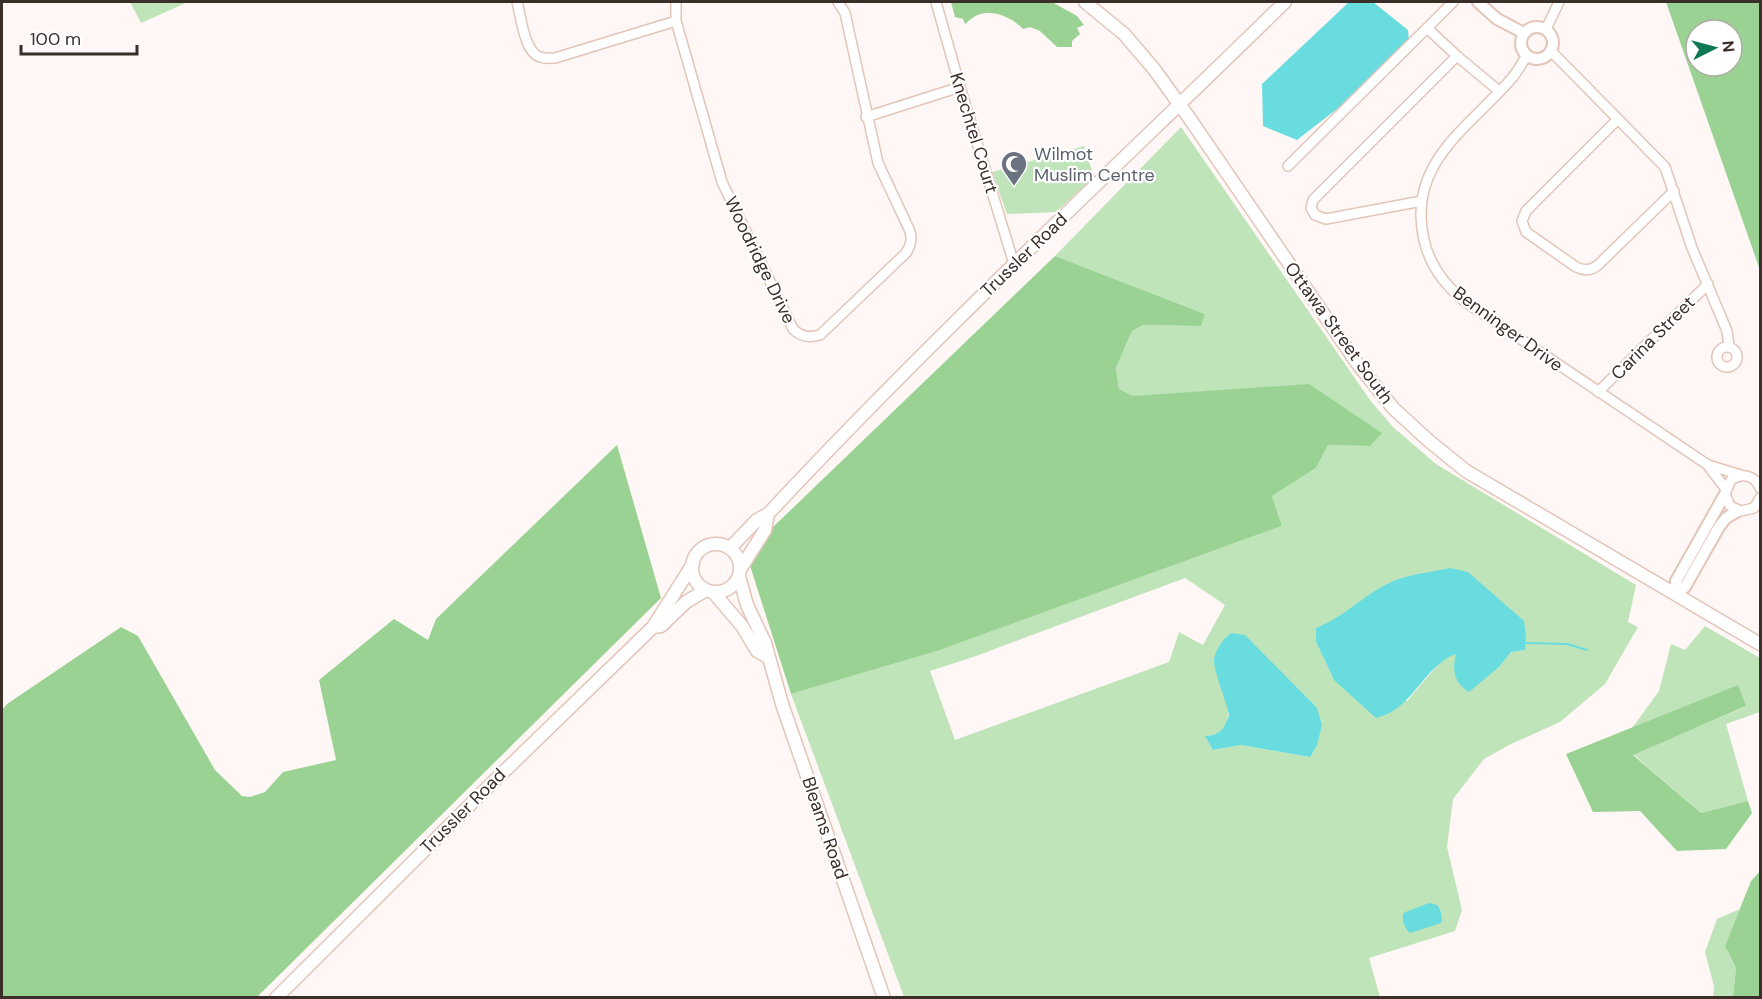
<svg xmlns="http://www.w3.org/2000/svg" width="1762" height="999" viewBox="0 0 1762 999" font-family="'DM Sans',sans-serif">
<rect width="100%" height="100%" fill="#fef7f5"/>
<path fill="#bfe4ba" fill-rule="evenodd" d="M 130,2 L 188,2 L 141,23 Z
M 1181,127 L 1370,400 L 1393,427 L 1436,464 L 1636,585 L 1628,622 L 1638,627 L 1605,684 L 1560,722 L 1511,744 L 1484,759 L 1453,799 L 1447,847 L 1462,910 L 1455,931 L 1369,958 L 1380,997 L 904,997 L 791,694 L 937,651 L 1282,526 L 1272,496 L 1316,468 L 1328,445 L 1370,446 L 1133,396 L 1119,389 L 1116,368 L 1132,331 L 1143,325 L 1200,326 L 1205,314 L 1055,256 ZM 1185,578 L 1225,605 L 1203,645 L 1179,632 L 1169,662 L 955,740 L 930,671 L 976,656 ZM 1333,621 L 1526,637 L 1525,650 L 1511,652 L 1499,667 L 1456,653 L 1442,660 L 1407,701 L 1334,680 L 1316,642 L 1317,628 ZM 1226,698 L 1310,757 L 1241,745 L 1213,750 L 1206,736 C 1230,734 1230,717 1226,698 Z
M 1084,146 L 1094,177 L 1056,212 L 1007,214 L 992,172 Z
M 1705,626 L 1760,658 L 1760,712 L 1726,724 L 1748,801 L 1701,813 L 1633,754 L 1745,707 L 1632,728 L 1659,691 L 1671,644 L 1685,650 Z
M 1740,909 L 1725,946 L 1736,968 L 1733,997 L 1713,997 L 1714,986 L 1705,952 L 1717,919 Z"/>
<path fill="#9ad293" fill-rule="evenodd" d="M 951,2 L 1052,2 L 1077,16 L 1084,25 L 1077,28 L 1080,34 L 1072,41 L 1072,47 L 1057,47 L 1040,31 L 1030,27 L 1023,29 C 1013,18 993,9 978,15 C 974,16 969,21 965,24 L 963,19 L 955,17 Z
M 1666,2 L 1760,2 L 1760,270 ZM 1696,30 L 1732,30 L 1732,66 L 1696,66 Z
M 1055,256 L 1205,314 L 1201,326 L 1143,325 L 1132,331 L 1116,368 L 1119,389 L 1133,396 L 1309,384 L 1382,433 L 1370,446 L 1328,445 L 1316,468 L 1272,496 L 1282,526 L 937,651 L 791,694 L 746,553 Z
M 617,445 L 661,598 L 257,997 L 2,997 L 2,710 L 7,704 L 121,627 L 138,636 L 215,770 L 242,796 L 250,797 L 265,792 L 283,772 L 336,760 L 319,680 L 394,619 L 428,640 L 436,619 Z
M 1738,685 L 1746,706 L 1633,755 L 1701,813 L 1748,801 L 1752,813 L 1726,849 L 1677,851 L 1640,811 L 1593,812 L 1566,754 Z
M 1760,871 L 1760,997 L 1733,997 L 1736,968 L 1725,946 L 1751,881 Z"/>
<path fill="#69dcdf" d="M 1349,2 L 1373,2 L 1408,30 L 1409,41 L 1377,78 L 1297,140 L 1263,126 L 1262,84 Z
M 1450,568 L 1468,572 L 1524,621 L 1526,637 L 1525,650 L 1511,652 L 1499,667 L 1469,692 C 1454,683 1452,670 1456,654 C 1423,666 1413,710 1376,718 L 1334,680 L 1316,642 L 1316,628 C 1345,617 1366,592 1396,580 C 1412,574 1432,572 1450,568 Z
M 1231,633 L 1245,635 L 1317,708 L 1322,725 L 1317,745 L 1310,757 L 1241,745 L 1213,750 L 1205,736 C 1221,735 1224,729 1229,715 C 1227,703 1213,669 1214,660 C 1215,650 1223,639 1231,633 Z
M 1429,903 L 1437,905 C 1441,910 1443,916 1441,923 L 1410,933 C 1404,928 1402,920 1403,913 Z"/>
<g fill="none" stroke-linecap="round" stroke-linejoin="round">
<path stroke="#69dcdf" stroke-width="2" d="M 1526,643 L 1567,644 L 1587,650"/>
<g stroke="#e3c5b8" stroke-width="12">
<path id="minor" d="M 517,2 C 521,16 524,52 540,57 C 545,59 550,58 555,58 L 676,21
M 676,2 L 676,21 L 722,182 L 793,329 C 801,337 809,338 820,335 L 906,253 C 911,245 913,238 909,229 L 878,163 L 845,13 L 838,2
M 936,2 L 960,87 L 1014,264
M 1453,2 L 1427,28 L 1457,56
M 1546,29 L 1559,2
M 1551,51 L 1665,167 L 1692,248 L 1727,331 L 1729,346
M 1527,55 C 1522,63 1518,71 1512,78 C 1469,128 1406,163 1424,240 C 1430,266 1446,287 1467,303 L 1708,465 L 1741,475
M 866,117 L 960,87
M 1618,119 L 1526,211 L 1522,221 L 1526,232 L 1576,267 C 1584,271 1591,271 1598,265 L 1674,191
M 1288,166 L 1427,28
M 1422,201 L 1326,219 L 1315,215 L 1311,208 L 1313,200 L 1457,56 L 1499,91
M1717 357a10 10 0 1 1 20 0a10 10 0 1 1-20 0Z
M 1598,392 L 1708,284
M 1709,467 L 1726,489
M 1760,488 C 1755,476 1743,472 1731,480 L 1725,494 L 1730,506 L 1741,511 L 1754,508 L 1760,498"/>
</g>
<g stroke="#e3c5b8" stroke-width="14">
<path id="tertiary" d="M 1478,2 L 1497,19 L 1524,33
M1521 43a16 16 0 1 1 32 0a16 16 0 1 1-32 0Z
M 1676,594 L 1676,581 L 1725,494
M 1676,594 L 1685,587 L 1719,527 L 1726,518 L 1738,511"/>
</g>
<g stroke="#e3c5b8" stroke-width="15">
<path id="secondary" d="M 1085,2 L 1124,34 L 1154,69 L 1190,119 L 1357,363 L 1393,408 L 1429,441 L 1466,471 L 1760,644
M692 568a24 24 0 1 1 48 0a24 24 0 1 1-48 0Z
M 730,548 L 757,520 L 768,514 C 934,336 1112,171 1285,2
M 741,568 L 765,530 L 768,514
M 739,576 L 747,605 L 765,643 L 782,704 L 884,998
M 714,593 L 742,626 L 757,651 L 768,657
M 653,627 L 661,626 L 686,602 L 706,590
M 276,998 L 486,789 L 653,627 L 693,564"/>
</g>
<use href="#minor" stroke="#fff" stroke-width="9"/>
<use href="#tertiary" stroke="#fff" stroke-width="10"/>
<use href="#secondary" stroke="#fff" stroke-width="12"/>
</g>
<defs>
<g id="mosque-pin" transform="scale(1.35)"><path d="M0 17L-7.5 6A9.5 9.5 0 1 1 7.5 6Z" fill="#6b7280" stroke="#fff"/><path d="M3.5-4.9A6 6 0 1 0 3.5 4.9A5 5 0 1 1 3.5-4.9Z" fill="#fff"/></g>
</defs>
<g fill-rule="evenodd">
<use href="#mosque-pin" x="1014" y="164"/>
</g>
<g text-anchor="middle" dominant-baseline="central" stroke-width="4.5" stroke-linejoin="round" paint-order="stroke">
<g font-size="18" fill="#3a2e29" stroke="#fff">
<text transform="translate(974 133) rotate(73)">Knechtel Court</text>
<text transform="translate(1024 255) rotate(-44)">Trussler Road</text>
<text transform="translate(760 260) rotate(64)">Woodridge Drive</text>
<text transform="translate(1508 329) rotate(36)">Benninger Drive</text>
<text transform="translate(1339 333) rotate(54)">Ottawa Street South</text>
<text transform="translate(1653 338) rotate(-45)">Carina Street</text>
<text transform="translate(463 811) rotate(-45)">Trussler Road</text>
<text transform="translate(825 828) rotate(71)">Bleams Road</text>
</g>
<g font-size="18" fill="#5b616d" stroke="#fff" text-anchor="start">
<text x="1034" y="154">Wilmot<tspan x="1034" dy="21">Muslim Centre</tspan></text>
</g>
</g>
<rect width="1762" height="999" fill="none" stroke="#3a2e29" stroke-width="6"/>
<g transform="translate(1714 48) rotate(84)"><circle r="28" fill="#ffffff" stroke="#b0aba9" stroke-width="1.5"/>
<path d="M0-4.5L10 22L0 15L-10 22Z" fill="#0d7953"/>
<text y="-9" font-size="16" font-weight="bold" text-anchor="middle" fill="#3a2e29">N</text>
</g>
<path d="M21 45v9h116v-9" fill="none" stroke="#3a2e29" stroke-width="3"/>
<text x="30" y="45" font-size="18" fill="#3a2e29" stroke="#ffffff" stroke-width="4.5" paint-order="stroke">100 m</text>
</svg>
